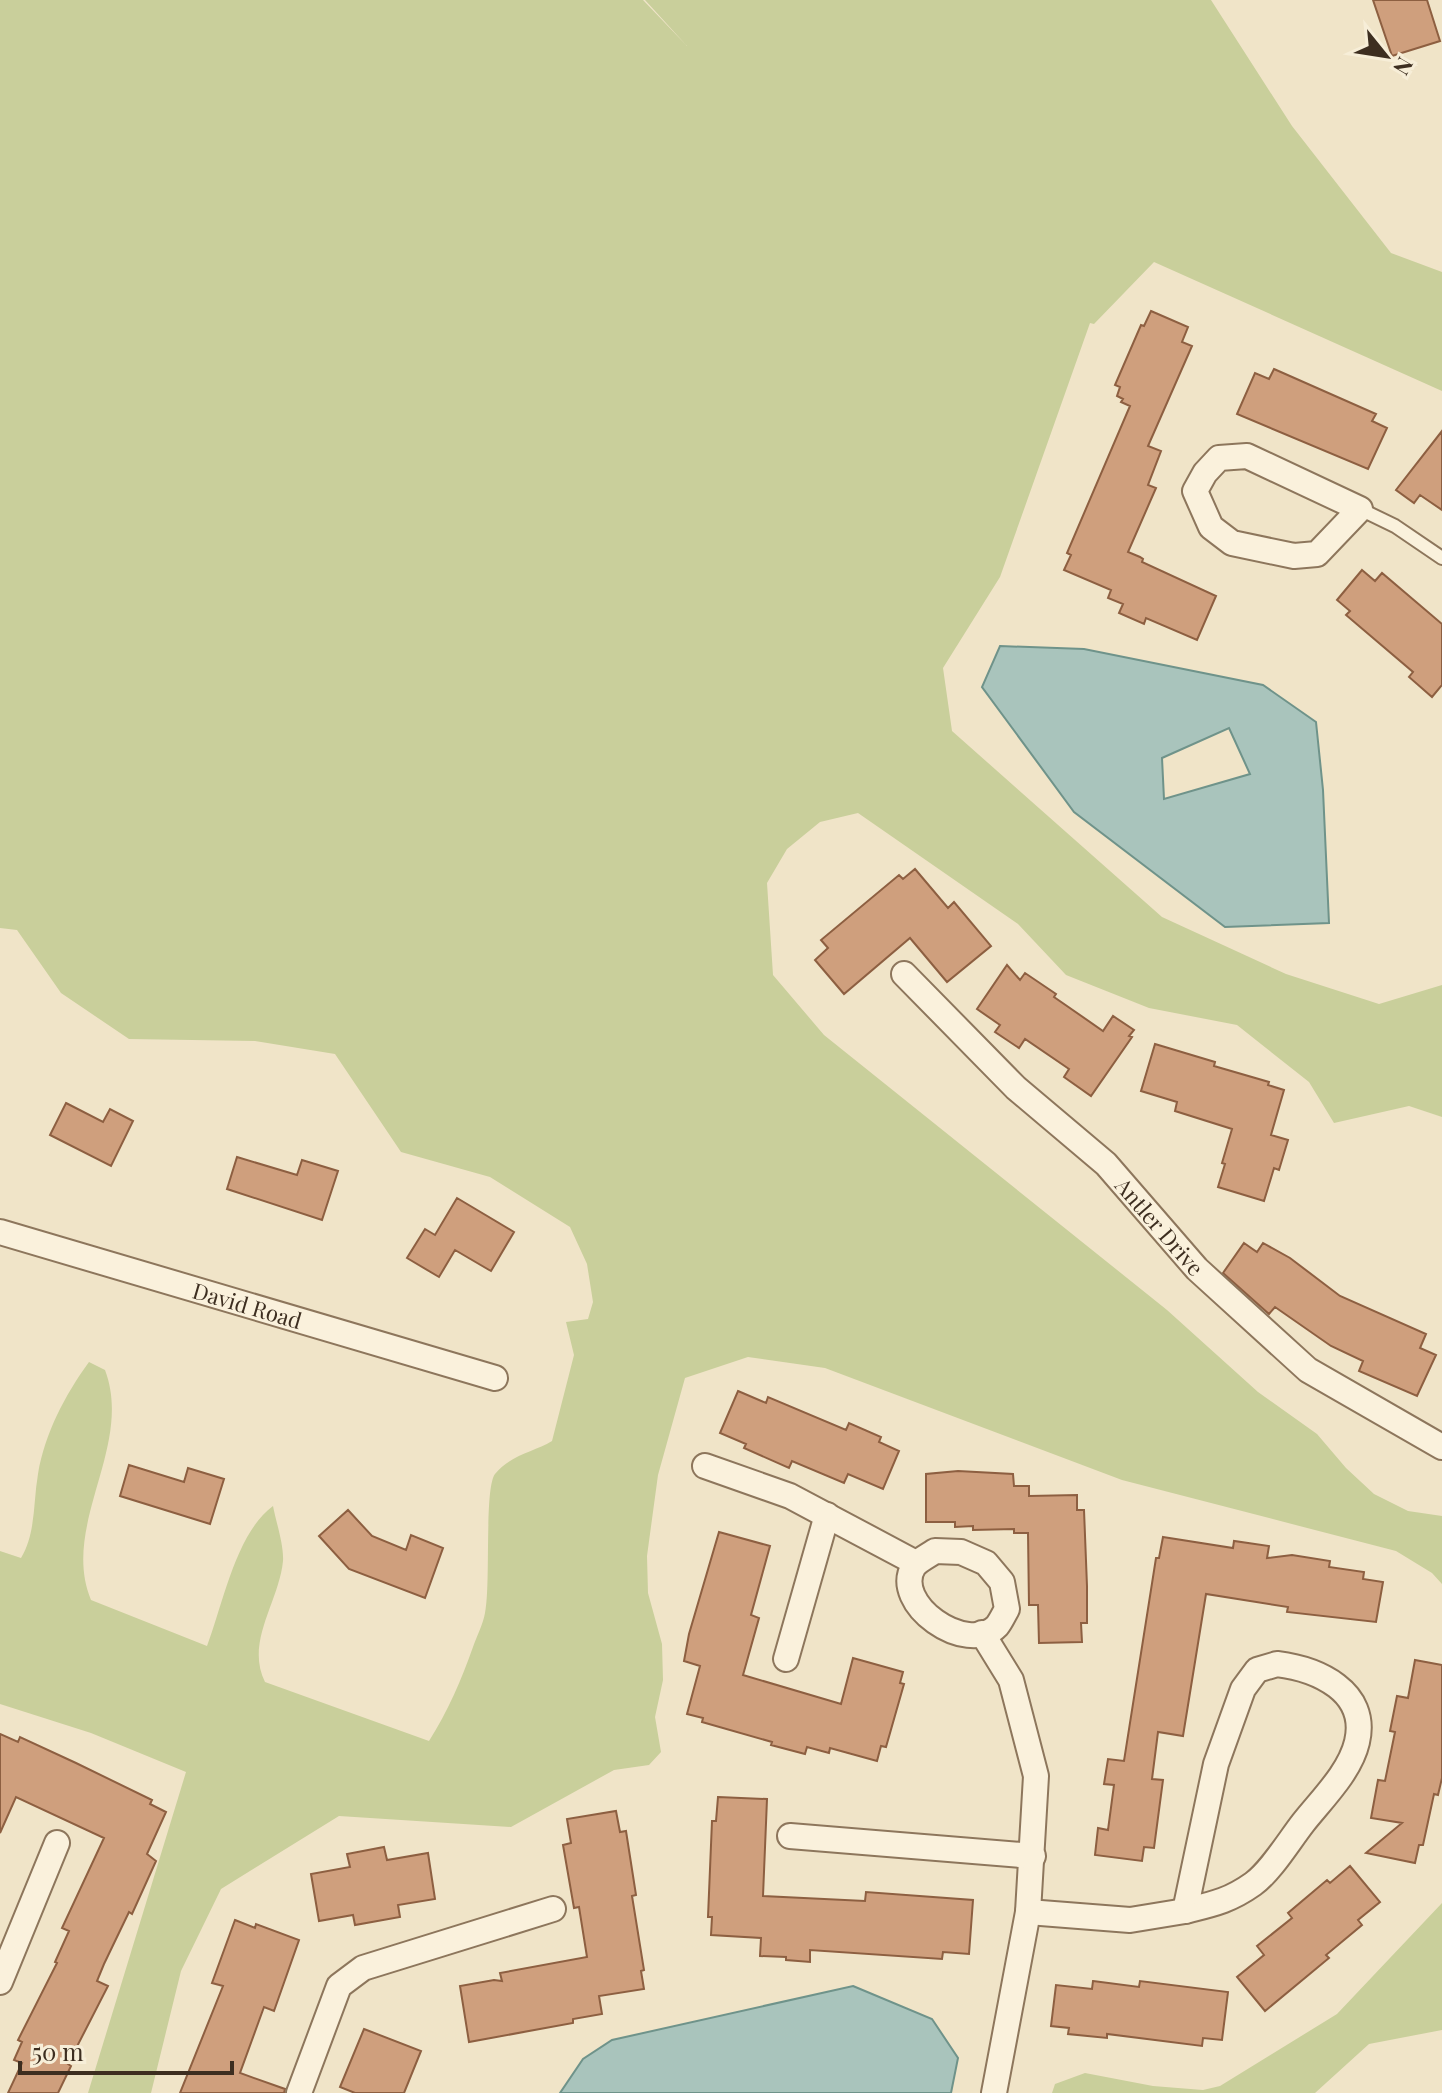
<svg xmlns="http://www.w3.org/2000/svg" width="1442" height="2093" viewBox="0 0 1442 2093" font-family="'Playfair Display',serif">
<rect width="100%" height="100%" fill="#f0e4c8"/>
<path fill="#c9cf9b" d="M 0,0 L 643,0 L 687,46 L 645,0 L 1211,0 L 1292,126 L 1391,253 L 1442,272 L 1442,391 L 1154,262 L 1094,324 L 1090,323 L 1000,577 L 943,668 L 952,731 L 1162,917 L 1286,974 L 1379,1004 L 1442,985 L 1442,1117 L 1409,1106 L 1334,1123 L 1309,1082 L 1237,1025 L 1149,1008 L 1066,975 L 1018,924 L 858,813 L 820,822 L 787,849 L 767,883 L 773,975 L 824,1035 L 1167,1310 L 1258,1392 L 1317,1434 L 1346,1468 L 1374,1494 L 1408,1511 L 1442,1516 L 1442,1584 L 1432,1573 L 1396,1551 L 1122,1480 L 825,1368 L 748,1357 L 685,1378 L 658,1475 L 647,1556 L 648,1593 L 662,1644 L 663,1680 L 655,1717 L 661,1752 L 649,1765 L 614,1770 L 511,1827 L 339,1816 L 221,1889 L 181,1971 L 151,2093 L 88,2093 L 186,1772 L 91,1733 L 0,1704 L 0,1551 L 21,1558 C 36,1533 33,1503 38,1474 C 45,1433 65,1395 89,1362 L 105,1370 C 134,1447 60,1525 91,1600 L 207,1646 C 223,1604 236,1533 273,1506 C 276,1522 284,1545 283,1561 C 279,1602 245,1642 265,1682 L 429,1741 C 448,1711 461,1681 473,1647 C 477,1636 483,1624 485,1613 C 491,1585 484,1489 495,1474 C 510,1455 534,1452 552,1441 L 574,1355 L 566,1322 L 588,1319 L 593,1302 L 587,1264 L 570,1227 L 490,1177 L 401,1152 L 335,1054 L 255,1041 L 129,1039 L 61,993 L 17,930 L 0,928 Z
M 1442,1903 L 1442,2030 L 1369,2044 L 1315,2093 L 1052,2093 L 1055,2084 L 1085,2073 L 1153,2086 L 1203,2090 L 1220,2086 L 1337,2014 Z"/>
<path fill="#a9c4bc" stroke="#6f938a" stroke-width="2" fill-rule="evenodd" d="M 1000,646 L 1084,649 L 1263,685 L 1316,722 L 1323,790 L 1329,923 L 1225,927 L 1074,812 L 982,687 ZM 1229,728 L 1250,774 L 1164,799 L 1162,758 Z
M 853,1986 L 932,2019 L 958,2058 L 951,2093 L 560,2093 L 583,2059 L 612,2040 Z"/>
<path fill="#cf9f7d" stroke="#8d5f41" stroke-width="2" d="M 1373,0 L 1427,0 L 1440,41 L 1392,56 Z
M 1151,311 L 1188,327 L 1182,342 L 1192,346 L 1148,446 L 1161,451 L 1148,485 L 1156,488 L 1128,552 L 1140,557 L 1143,559 L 1142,562 L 1216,596 L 1197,640 L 1146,618 L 1144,624 L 1119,613 L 1123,604 L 1108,598 L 1111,590 L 1064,570 L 1071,555 L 1067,553 L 1130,406 L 1121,402 L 1123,399 L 1117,396 L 1120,387 L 1115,385 L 1141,325 L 1144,326 Z
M 1274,369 L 1376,414 L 1372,421 L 1387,428 L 1368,469 L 1237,414 L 1255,373 L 1269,379 Z
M 1442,431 L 1442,510 L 1420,495 L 1414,503 L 1396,490 Z
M 1362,570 L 1375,581 L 1382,573 L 1442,624 L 1442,685 L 1432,697 L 1409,677 L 1413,672 L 1346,615 L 1350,611 L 1337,600 Z
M 915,869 L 948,908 L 954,902 L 991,946 L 947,982 L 910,938 L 844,994 L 815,960 L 828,948 L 821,940 L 899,875 L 903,879 Z
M 1007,965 L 1020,980 L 1025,973 L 1056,994 L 1054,997 L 1103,1031 L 1113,1016 L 1134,1030 L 1129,1036 L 1132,1037 L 1091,1096 L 1064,1077 L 1069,1069 L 1025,1039 L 1019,1048 L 995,1032 L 1000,1025 L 977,1009 Z
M 1155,1044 L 1215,1062 L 1214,1066 L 1269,1082 L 1268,1085 L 1284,1090 L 1271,1135 L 1288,1140 L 1279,1170 L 1274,1168 L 1264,1201 L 1218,1187 L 1225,1164 L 1222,1163 L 1232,1129 L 1175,1111 L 1177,1102 L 1141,1091 Z
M 66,1103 L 103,1122 L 110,1109 L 133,1121 L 111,1166 L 50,1135 Z
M 237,1157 L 297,1175 L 302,1160 L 338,1171 L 322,1220 L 227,1189 Z
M 457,1198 L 514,1232 L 491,1271 L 455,1250 L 439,1277 L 407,1258 L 425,1229 L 435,1235 Z
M 1244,1243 L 1257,1252 L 1263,1243 L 1290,1258 L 1340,1296 L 1426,1334 L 1420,1348 L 1436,1355 L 1417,1396 L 1359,1371 L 1363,1361 L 1331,1346 L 1275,1307 L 1269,1314 L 1223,1273 Z
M 738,1391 L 766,1403 L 768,1397 L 846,1430 L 849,1423 L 881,1437 L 879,1442 L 899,1451 L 883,1489 L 848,1474 L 844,1483 L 792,1461 L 789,1468 L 744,1448 L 746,1444 L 720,1433 Z
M 129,1465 L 184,1482 L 188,1468 L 224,1479 L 210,1524 L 120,1496 Z
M 958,1471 L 1013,1474 L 1014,1486 L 1029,1486 L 1029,1496 L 1077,1495 L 1077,1510 L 1084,1510 L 1087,1586 L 1087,1623 L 1081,1623 L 1082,1642 L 1039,1643 L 1038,1605 L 1029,1605 L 1028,1533 L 1014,1533 L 1014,1529 L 973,1530 L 973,1526 L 955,1527 L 955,1522 L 926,1522 L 926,1474 Z
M 348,1510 L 372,1536 L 406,1550 L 411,1535 L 443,1548 L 425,1598 L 349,1569 L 319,1536 Z
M 719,1532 L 770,1546 L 751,1615 L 759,1618 L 743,1675 L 841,1704 L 853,1658 L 903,1672 L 900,1683 L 904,1684 L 886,1747 L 881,1746 L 877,1761 L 830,1748 L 829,1753 L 807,1747 L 805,1754 L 771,1745 L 772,1742 L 702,1722 L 703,1718 L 687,1714 L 700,1666 L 684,1661 L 689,1634 Z
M 1163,1537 L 1233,1548 L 1234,1541 L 1269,1546 L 1267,1558 L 1292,1555 L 1330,1561 L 1329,1567 L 1364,1572 L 1363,1579 L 1383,1582 L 1376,1622 L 1287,1612 L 1288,1607 L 1206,1594 L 1183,1736 L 1158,1732 L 1152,1779 L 1163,1780 L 1154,1848 L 1144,1847 L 1142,1861 L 1095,1855 L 1098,1828 L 1108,1830 L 1114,1785 L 1104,1784 L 1108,1759 L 1124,1761 L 1156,1558 L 1159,1558 Z
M 1415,1660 L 1442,1665 L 1442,1778 L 1438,1795 L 1434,1794 L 1423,1845 L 1419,1845 L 1415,1863 L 1366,1853 L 1402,1823 L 1371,1818 L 1378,1780 L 1385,1781 L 1395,1732 L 1390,1731 L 1397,1696 L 1408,1698 Z
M 0,1734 L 18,1742 L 20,1737 L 76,1763 L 152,1800 L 150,1804 L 166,1812 L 147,1854 L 156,1861 L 132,1914 L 129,1912 L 104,1964 L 97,1981 L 108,1986 L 68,2064 L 71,2066 L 58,2093 L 8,2093 L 22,2063 L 14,2060 L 22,2042 L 18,2040 L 57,1963 L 55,1962 L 69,1931 L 62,1928 L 104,1838 L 16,1797 L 0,1833 Z
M 718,1797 L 767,1799 L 763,1896 L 865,1901 L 866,1892 L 973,1900 L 969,1954 L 943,1952 L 942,1959 L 810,1950 L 810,1962 L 786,1960 L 786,1957 L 760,1956 L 761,1938 L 711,1935 L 712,1917 L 708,1917 L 712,1821 L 716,1821 Z
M 616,1811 L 620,1832 L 626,1831 L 636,1895 L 632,1896 L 644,1970 L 641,1971 L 644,1989 L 599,1996 L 602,2014 L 573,2019 L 573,2023 L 469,2042 L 460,1986 L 494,1980 L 502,1981 L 500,1973 L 587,1957 L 579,1907 L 574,1908 L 563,1845 L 571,1843 L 567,1819 Z
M 384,1847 L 387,1860 L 428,1853 L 435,1899 L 398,1905 L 400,1917 L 355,1925 L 353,1915 L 319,1921 L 311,1874 L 350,1867 L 347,1854 Z
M 1350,1866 L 1380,1902 L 1358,1920 L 1362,1925 L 1326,1955 L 1329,1958 L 1265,2011 L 1237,1977 L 1264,1955 L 1257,1946 L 1292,1918 L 1288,1913 L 1327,1880 L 1330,1883 Z
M 235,1920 L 255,1928 L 256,1924 L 299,1940 L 274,2011 L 264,2007 L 240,2073 L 285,2089 L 284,2093 L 180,2093 L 223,1986 L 212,1983 Z
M 1093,1981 L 1139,1987 L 1140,1981 L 1228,1992 L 1222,2040 L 1203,2038 L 1202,2046 L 1107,2034 L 1107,2038 L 1068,2034 L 1069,2028 L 1051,2026 L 1056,1985 L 1092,1989 Z
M 364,2029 L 421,2051 L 404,2093 L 355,2093 L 340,2087 Z"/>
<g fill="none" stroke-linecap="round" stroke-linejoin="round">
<g stroke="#8d765c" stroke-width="16">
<path id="lane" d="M 1360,509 L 1395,526 L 1442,558"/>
</g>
<g stroke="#8d765c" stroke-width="28">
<g id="street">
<path d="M 1247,456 L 1360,509 L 1317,554 L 1294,556 L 1232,543 L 1211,527 L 1195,491 L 1205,473 L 1219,458 Z"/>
<path id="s1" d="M 904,974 L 1016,1088 L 1106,1164 L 1197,1269 L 1308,1370 L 1442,1447"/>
<path id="s2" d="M 0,1232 L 495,1378"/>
<path d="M 705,1466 L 790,1496 L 916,1563"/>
<path d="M 935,1551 L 961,1552 L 986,1563 L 1002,1582 L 1007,1609 C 1004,1614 1001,1621 997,1626 C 967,1657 890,1603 914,1566 C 919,1560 928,1556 935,1551 Z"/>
<path d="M 982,1633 L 1011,1680 L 1036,1776 L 1028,1912 L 994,2093"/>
<path d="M 786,1659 L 827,1515"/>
<path d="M 1277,1664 C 1317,1669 1369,1691 1357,1742 C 1350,1772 1322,1799 1303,1823 C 1289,1841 1271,1871 1253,1884 C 1229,1901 1213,1904 1185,1911 L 1216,1764 L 1243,1689 L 1257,1670 Z"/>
<path d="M 790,1836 L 1033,1856"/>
<path d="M 1028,1912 L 1130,1920 L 1185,1911"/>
<path d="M 0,1982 L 57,1843"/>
<path d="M 299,2093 L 339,1986 L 363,1968 L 553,1909"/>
</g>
</g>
<use href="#lane" stroke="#faf1dc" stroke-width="12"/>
<use href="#street" stroke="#faf1dc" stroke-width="24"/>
</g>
<g text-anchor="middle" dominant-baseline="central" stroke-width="6" stroke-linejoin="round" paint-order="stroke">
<g font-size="22" fill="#3d2e20" stroke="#f7eed8">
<text stroke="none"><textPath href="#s1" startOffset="360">Antler Drive</textPath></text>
<text stroke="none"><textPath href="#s2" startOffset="258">David Road</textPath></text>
</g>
</g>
<g transform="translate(1386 56) rotate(120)" stroke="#f7eed8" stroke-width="6" paint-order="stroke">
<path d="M0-6L14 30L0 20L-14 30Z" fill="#3d2e20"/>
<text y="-12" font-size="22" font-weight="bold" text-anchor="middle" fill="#3d2e20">N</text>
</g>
<path d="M20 2061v12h212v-12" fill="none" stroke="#3d2e20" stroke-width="4"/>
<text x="32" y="2061" font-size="24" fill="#3d2e20" stroke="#f7eed8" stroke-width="6" paint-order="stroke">50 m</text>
</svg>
